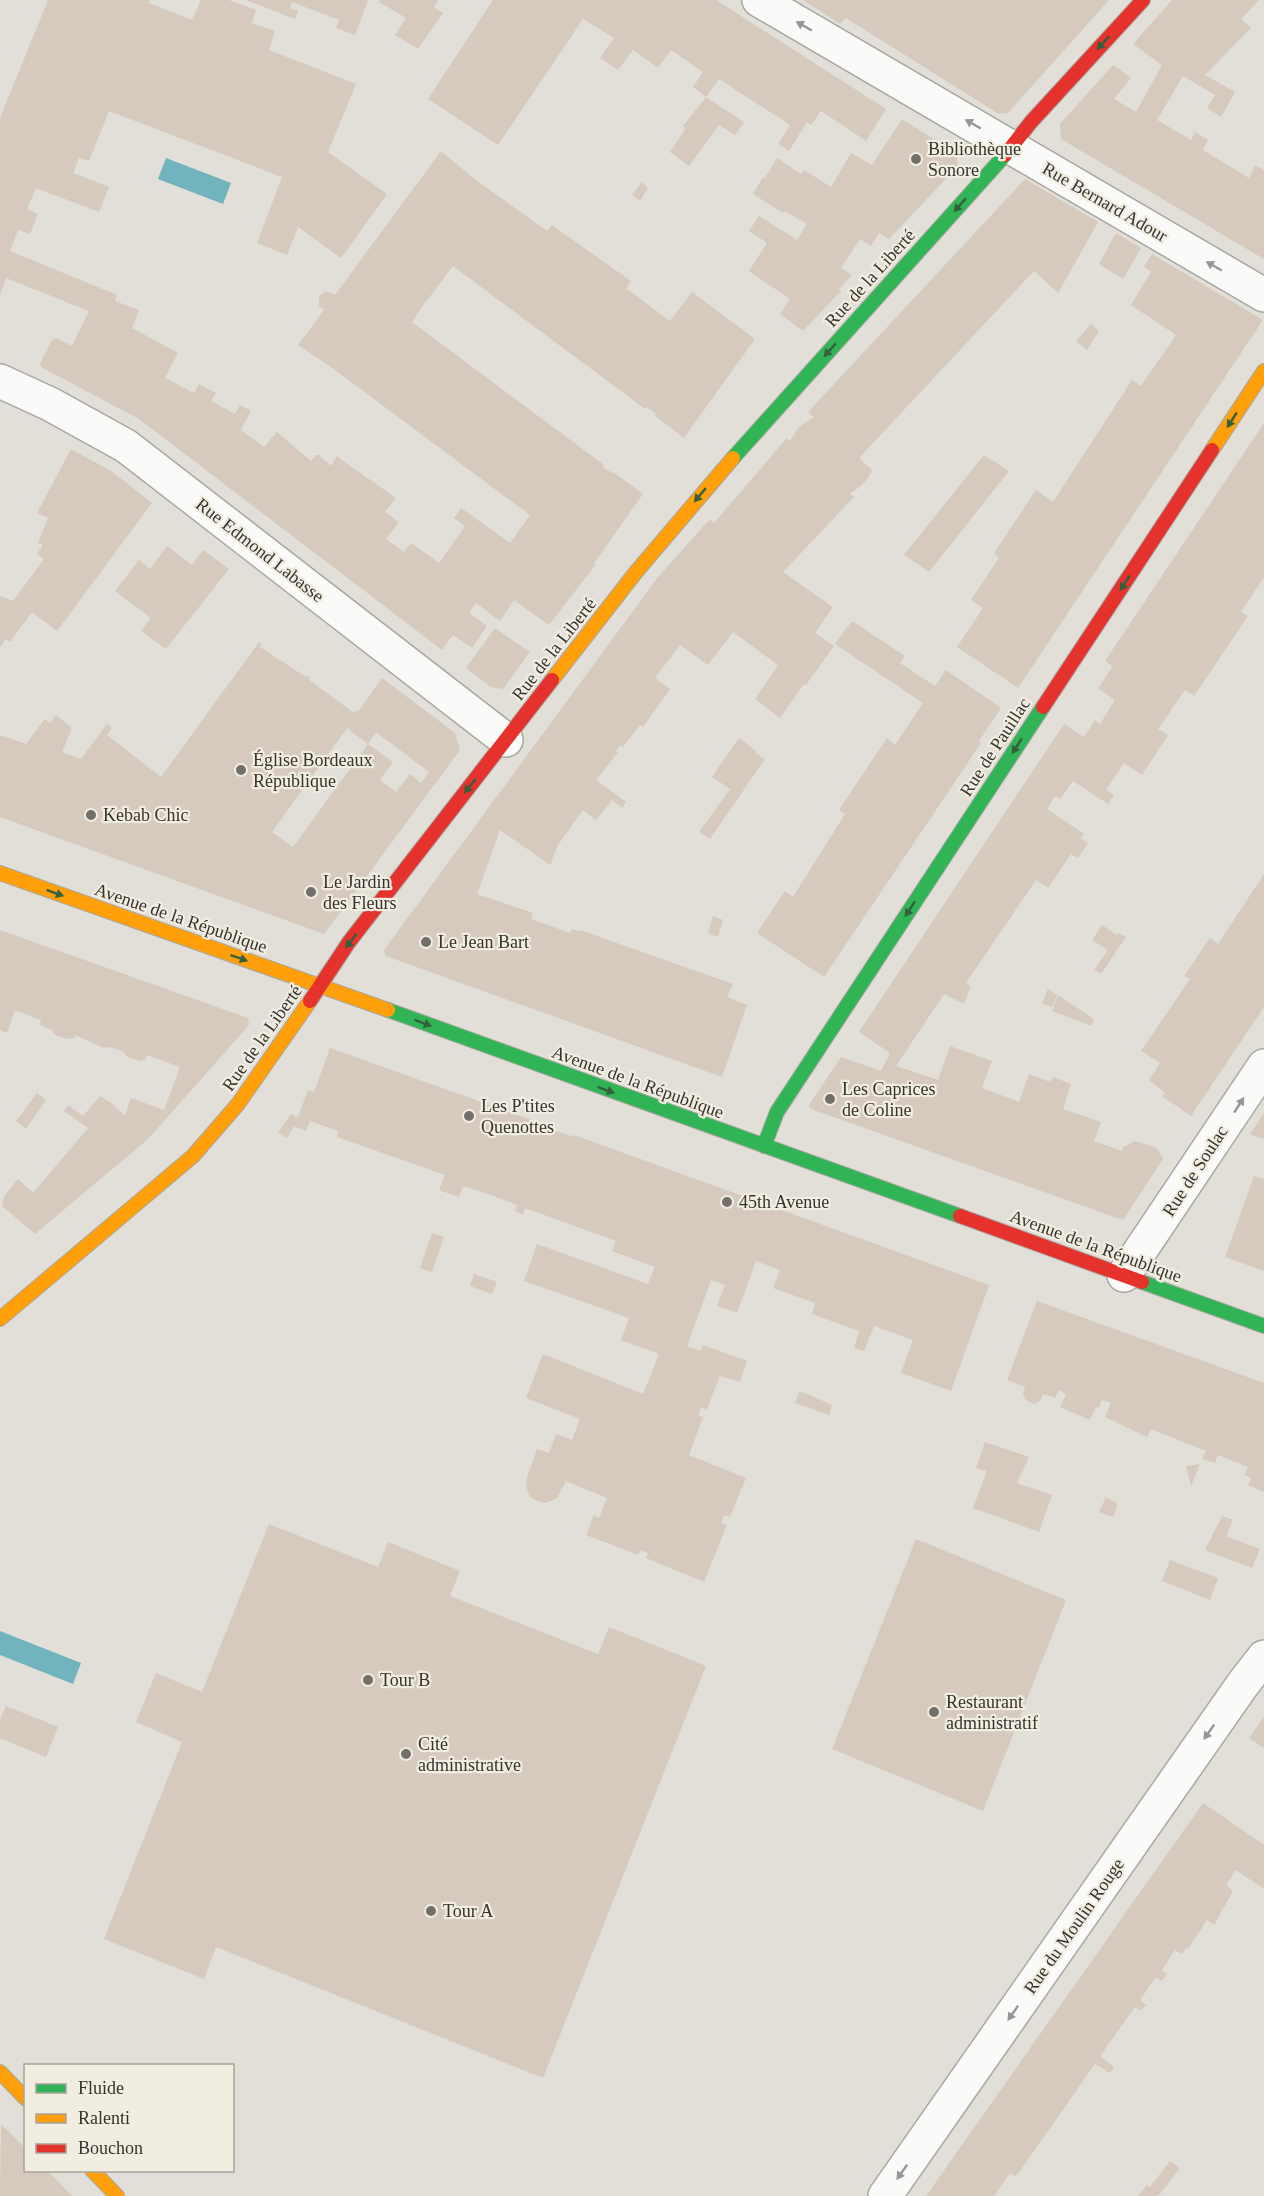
<svg xmlns="http://www.w3.org/2000/svg" width="1264" height="2196" viewBox="0 0 1264 2196" font-family="Georgia,serif">
<rect width="100%" height="100%" fill="#e1dfd8"/>
<path fill="#72b4be" d="M 166,158 L 231,183 L 223,204 L 158,179 Z
M 0,1631 L 81,1663 L 73,1684 L 0,1655 Z"/>
<path fill="#d6c9be" fill-rule="evenodd" d="M 48,0 L 150,0 L 149,3 L 192,20 L 201,0 L 229,0 L 256,10 L 252,23 L 275,31 L 269,50 L 356,84 L 328,152 L 387,194 L 341,258 L 298,227 L 287,255 L 257,243 L 282,177 L 109,111 L 89,161 L 79,158 L 73,173 L 109,187 L 99,212 L 36,188 L 27,209 L 38,214 L 30,234 L 18,230 L 10,251 L 117,295 L 115,301 L 139,310 L 132,328 L 178,353 L 165,378 L 194,393 L 199,384 L 216,393 L 211,401 L 235,414 L 240,405 L 251,411 L 241,430 L 264,447 L 277,432 L 311,461 L 316,455 L 319,455 L 331,466 L 338,455 L 339,458 L 396,498 L 385,512 L 399,522 L 386,539 L 404,552 L 411,543 L 439,563 L 465,526 L 454,518 L 461,508 L 510,543 L 530,515 L 331,367 L 298,345 L 324,310 L 319,306 L 319,296 L 326,291 L 335,295 L 441,151 L 477,181 L 547,231 L 552,225 L 631,281 L 626,288 L 670,321 L 692,292 L 755,339 L 684,438 L 654,415 L 656,414 L 647,407 L 645,409 L 453,266 L 422,307 L 412,322 L 604,465 L 603,467 L 612,473 L 613,472 L 643,494 L 594,563 L 596,564 L 549,625 L 514,600 L 500,621 L 476,603 L 469,613 L 487,626 L 472,648 L 453,635 L 442,650 L 139,419 L 41,367 L 40,363 L 52,340 L 56,338 L 72,346 L 89,311 L 6,278 L 0,295 L 0,118 Z
M 246,0 L 368,0 L 355,35 L 336,28 L 339,20 L 292,2 L 290,8 L 298,11 L 295,19 Z
M 380,0 L 438,0 L 434,7 L 443,13 L 418,49 L 395,35 L 406,18 L 379,2 Z
M 493,0 L 716,0 L 886,109 L 866,141 L 821,111 L 811,125 L 807,122 L 789,151 L 778,144 L 790,125 L 719,79 L 706,97 L 693,87 L 703,72 L 671,50 L 658,68 L 633,50 L 618,70 L 600,58 L 614,38 L 583,19 L 498,145 L 428,99 Z
M 803,0 L 1109,0 L 1008,113 L 999,114 L 846,18 L 840,24 Z
M 1172,0 L 1259,0 L 1241,19 L 1251,28 L 1205,75 L 1235,92 L 1221,117 L 1207,108 L 1215,95 L 1183,76 L 1157,120 L 1191,140 L 1195,132 L 1208,140 L 1203,150 L 1249,178 L 1255,165 L 1264,170 L 1264,259 L 1061,139 L 1060,124 L 1113,65 L 1131,78 L 1114,99 L 1136,112 L 1162,65 L 1133,44 Z
M 706,97 L 744,122 L 735,135 L 719,125 L 689,166 L 670,152 L 686,128 L 683,126 Z
M 902,119 L 956,153 L 958,166 L 889,239 L 879,233 L 871,246 L 860,239 L 841,268 L 852,275 L 839,289 L 841,291 L 803,331 L 780,314 L 790,299 L 749,271 L 767,243 L 749,231 L 759,216 L 797,240 L 807,224 L 785,211 L 783,213 L 753,194 L 763,177 L 765,178 L 777,158 L 801,174 L 804,170 L 831,187 L 851,153 L 872,165 Z
M 1025,179 L 1098,222 L 1058,293 L 1034,271 L 859,458 L 872,470 L 869,476 L 862,485 L 850,494 L 854,497 L 783,572 L 833,607 L 815,633 L 834,646 L 806,685 L 804,684 L 780,718 L 755,699 L 778,665 L 733,632 L 708,665 L 680,645 L 655,678 L 670,689 L 643,727 L 640,725 L 623,747 L 620,745 L 616,751 L 618,752 L 596,780 L 626,802 L 622,808 L 612,800 L 596,820 L 583,810 L 558,845 L 550,865 L 500,830 L 477,894 L 533,913 L 531,919 L 570,933 L 571,929 L 579,931 L 580,930 L 733,984 L 727,997 L 747,1005 L 722,1077 L 386,956 L 384,950 L 658,577 L 710,519 L 714,523 L 787,438 L 790,441 L 799,427 L 814,417 L 808,412 Z
M 642,182 L 648,188 L 640,201 L 632,195 Z
M 1116,233 L 1141,248 L 1123,279 L 1099,264 Z
M 1152,254 L 1263,320 L 1018,688 L 957,647 L 983,608 L 971,600 L 999,558 L 994,553 L 1036,490 L 1053,502 L 1132,380 L 1141,386 L 1176,335 L 1131,305 L 1151,272 L 1144,267 Z
M 1091,324 L 1099,331 L 1087,350 L 1076,341 Z
M 1264,423 L 1264,577 L 1241,612 L 1248,616 L 1194,696 L 1185,690 L 1158,729 L 1168,735 L 1142,775 L 1124,763 L 1106,790 L 1114,795 L 1108,804 L 1073,781 L 1060,799 L 1055,796 L 1047,809 L 1084,834 L 1081,839 L 1088,843 L 1078,858 L 1071,854 L 1048,888 L 1036,880 L 966,983 L 971,987 L 964,1004 L 944,994 L 896,1066 L 938,1080 L 950,1046 L 992,1061 L 982,1088 L 1019,1102 L 1029,1074 L 1050,1082 L 1053,1077 L 1071,1084 L 1063,1109 L 1101,1122 L 1094,1141 L 1122,1151 L 1123,1147 L 1135,1141 L 1157,1148 L 1163,1159 L 1123,1220 L 811,1109 L 809,1105 L 841,1057 L 881,1071 L 890,1053 L 859,1032 L 1064,724 L 1084,737 L 1095,720 L 1100,724 L 1115,700 L 1098,688 L 1113,666 L 1105,661 Z
M 71,449 L 111,471 L 152,503 L 57,631 L 32,612 L 10,642 L 6,639 L 0,647 L 0,596 L 13,601 L 44,559 L 37,554 L 43,545 L 38,543 L 48,518 L 37,513 Z
M 984,455 L 1009,471 L 929,572 L 904,555 Z
M 167,546 L 192,565 L 203,550 L 229,569 L 166,649 L 141,631 L 151,618 L 115,591 L 139,560 L 150,569 Z
M 852,621 L 905,656 L 900,663 L 935,686 L 946,670 L 1001,708 L 979,741 L 981,743 L 824,977 L 757,933 L 785,891 L 793,897 L 845,814 L 839,810 L 887,738 L 895,745 L 923,703 L 835,644 Z
M 495,628 L 530,652 L 503,689 L 491,687 L 466,668 Z
M 259,642 L 262,644 L 260,647 L 306,677 L 307,675 L 310,677 L 308,679 L 354,713 L 356,710 L 359,711 L 382,678 L 455,733 L 460,750 L 324,934 L 0,817 L 0,735 L 26,744 L 45,719 L 50,723 L 56,715 L 72,728 L 62,752 L 81,759 L 107,724 L 112,728 L 107,735 L 161,777 ZM 347,728 L 368,744 L 376,732 L 429,772 L 421,783 L 410,774 L 396,792 L 380,780 L 393,762 L 368,744 L 293,847 L 272,832 Z
M 739,738 L 756,751 L 755,753 L 765,759 L 710,839 L 699,832 L 730,789 L 712,777 Z
M 1264,874 L 1264,1007 L 1191,1116 L 1162,1096 L 1165,1093 L 1149,1080 L 1160,1063 L 1141,1051 L 1190,979 L 1184,976 L 1210,938 L 1218,944 Z
M 713,916 L 723,920 L 718,937 L 708,933 Z
M 1102,925 L 1117,935 L 1119,933 L 1126,937 L 1101,974 L 1094,970 L 1108,950 L 1092,940 Z
M 0,930 L 248,1018 L 249,1025 L 148,1139 L 35,1234 L 2,1206 L 4,1196 L 18,1179 L 33,1193 L 88,1128 L 64,1111 L 68,1105 L 83,1116 L 100,1096 L 110,1102 L 125,1116 L 131,1098 L 164,1110 L 180,1067 L 147,1055 L 145,1060 L 140,1061 L 126,1056 L 124,1052 L 110,1047 L 104,1048 L 75,1035 L 74,1038 L 67,1039 L 55,1035 L 52,1030 L 40,1025 L 41,1020 L 15,1010 L 7,1033 L 0,1030 Z
M 1048,989 L 1057,995 L 1052,1007 L 1042,1003 Z
M 1058,995 L 1094,1019 L 1091,1026 L 1052,1011 Z
M 330,1048 L 554,1128 L 553,1130 L 573,1137 L 574,1135 L 989,1285 L 951,1391 L 901,1373 L 913,1340 L 874,1326 L 864,1351 L 854,1348 L 859,1331 L 812,1314 L 815,1303 L 773,1288 L 780,1270 L 756,1261 L 737,1313 L 717,1306 L 725,1285 L 711,1280 L 687,1346 L 701,1351 L 703,1345 L 747,1361 L 740,1382 L 720,1376 L 707,1409 L 701,1408 L 698,1416 L 703,1417 L 689,1455 L 746,1478 L 730,1517 L 724,1515 L 721,1523 L 727,1525 L 704,1582 L 646,1558 L 648,1553 L 640,1550 L 638,1555 L 586,1535 L 594,1515 L 599,1518 L 607,1498 L 566,1481 L 557,1498 L 546,1503 L 540,1502 L 530,1497 L 526,1487 L 527,1478 L 537,1449 L 549,1453 L 556,1434 L 572,1440 L 580,1419 L 526,1398 L 543,1354 L 643,1394 L 659,1354 L 621,1340 L 629,1318 L 524,1281 L 537,1244 L 648,1284 L 655,1267 L 612,1251 L 616,1241 L 525,1208 L 523,1215 L 515,1211 L 517,1205 L 491,1195 L 463,1186 L 459,1197 L 439,1190 L 445,1175 L 337,1137 L 338,1131 L 310,1121 L 306,1131 L 294,1126 L 287,1138 L 278,1132 L 291,1114 L 298,1117 L 308,1090 L 314,1092 Z
M 37,1093 L 46,1100 L 26,1129 L 16,1121 Z
M 1264,1113 L 1264,1139 L 1250,1134 Z
M 1254,1176 L 1264,1179 L 1264,1271 L 1225,1257 Z
M 432,1233 L 444,1237 L 432,1272 L 420,1268 Z
M 474,1274 L 497,1282 L 492,1294 L 470,1286 Z
M 1037,1301 L 1264,1383 L 1264,1492 L 1248,1485 L 1251,1478 L 1245,1475 L 1248,1467 L 1218,1455 L 1215,1463 L 1202,1459 L 1206,1451 L 1151,1429 L 1147,1437 L 1105,1417 L 1111,1403 L 1102,1400 L 1099,1408 L 1096,1407 L 1090,1420 L 1060,1407 L 1066,1394 L 1059,1390 L 1055,1398 L 1043,1394 L 1041,1400 L 1034,1404 L 1026,1400 L 1023,1394 L 1025,1387 L 1007,1380 Z
M 800,1391 L 832,1405 L 829,1415 L 795,1403 Z
M 985,1442 L 1029,1457 L 1017,1483 L 1052,1495 L 1039,1532 L 973,1508 L 987,1471 L 976,1468 Z
M 1200,1464 L 1191,1486 L 1186,1466 Z
M 1106,1497 L 1118,1504 L 1113,1517 L 1099,1512 Z
M 1222,1516 L 1233,1520 L 1226,1536 L 1260,1549 L 1252,1568 L 1205,1550 Z
M 269,1524 L 378,1567 L 388,1542 L 460,1571 L 450,1596 L 598,1654 L 609,1627 L 706,1666 L 543,2078 L 216,1947 L 204,1979 L 104,1939 L 182,1742 L 136,1722 L 156,1673 L 202,1692 Z
M 916,1539 L 1066,1600 L 983,1811 L 832,1749 Z
M 1170,1560 L 1218,1578 L 1210,1600 L 1162,1581 Z
M 6,1706 L 58,1727 L 46,1757 L 0,1738 L 0,1720 Z
M 1264,1717 L 1264,1748 L 1249,1738 Z
M 1203,1803 L 1264,1845 L 1264,1889 L 1236,1870 L 1226,1885 L 1233,1891 L 1214,1925 L 1207,1920 L 1188,1949 L 1186,1948 L 1182,1954 L 1175,1950 L 1162,1970 L 1167,1974 L 1162,1981 L 1156,1977 L 1140,2000 L 1146,2005 L 1141,2011 L 1135,2007 L 1100,2056 L 1114,2067 L 1110,2073 L 1095,2064 L 1020,2171 L 1015,2176 L 1010,2173 L 994,2196 L 926,2196 Z
M 1,2124 L 26,2149 L 26,2170 L 47,2170 L 72,2196 L 0,2196 Z
M 1170,2161 L 1180,2168 L 1160,2194 L 1156,2196 L 1138,2196 L 1147,2185 L 1150,2187 Z"/>
<g fill="none" stroke-linecap="round" stroke-linejoin="round">
<g stroke="#a9a7a2" stroke-width="36">
<path id="street" d="M 759,0 L 1264,295
M 0,381 L 50,404 L 126,446 L 506,740
M 1124,1275 L 1264,1066
M 885,2196 L 1243,1684 L 1264,1657"/>
</g>
<g stroke="#a9a7a2" stroke-width="16">
<path id="fast" d="M 733,458 L 1005,155
M 388,1010 L 960,1216
M 764,1146 L 777,1112 L 1043,707
M 1142,1282 L 1264,1326"/>
</g>
<g stroke="#a9a7a2" stroke-width="16">
<path id="slow" d="M 1212,450 L 1264,371
M 552,680 L 636,572 L 733,458
M 0,873 L 388,1010
M 0,1319 L 193,1156 L 238,1104 L 310,1001
M 0,2072 L 26,2099
M 92,2170 L 117,2196"/>
</g>
<g stroke="#a9a7a2" stroke-width="16">
<path id="jam" d="M 1005,155 L 1031,122 L 1143,0
M 1043,707 L 1212,450
M 310,1001 L 349,942 L 552,680
M 960,1216 L 1142,1282"/>
</g>
<use href="#street" stroke="#fafaf9" stroke-width="33"/>
<use href="#fast" stroke="#30b455" stroke-width="14"/>
<use href="#slow" stroke="#ff9f0a" stroke-width="14"/>
<use href="#jam" stroke="#e5322d" stroke-width="14"/>
</g>
<defs><path id="oneway-solid" d="M-6-.8H1V-3.2L6.5 0L1 3.2V.8H-6Z" transform="scale(1.5)"/></defs>
<g fill="#989694">
<use href="#oneway-solid" transform="translate(804 26) rotate(-150)"/>
<use href="#oneway-solid" transform="translate(973 124) rotate(-150)"/>
<use href="#oneway-solid" transform="translate(1214 266) rotate(-150)"/>
<use href="#oneway-solid" transform="translate(1239 1105) rotate(-57)"/>
<use href="#oneway-solid" transform="translate(1209 1732) rotate(125)"/>
<use href="#oneway-solid" transform="translate(1013 2013) rotate(125)"/>
<use href="#oneway-solid" transform="translate(902 2172) rotate(125)"/>
</g>
<g fill="#34603c">
<use href="#oneway-solid" transform="translate(1103 43) rotate(133)"/>
<use href="#oneway-solid" transform="translate(960 205) rotate(132)"/>
<use href="#oneway-solid" transform="translate(830 350) rotate(132)"/>
<use href="#oneway-solid" transform="translate(1232 420) rotate(123)"/>
<use href="#oneway-solid" transform="translate(700 495) rotate(130)"/>
<use href="#oneway-solid" transform="translate(1125 583) rotate(123)"/>
<use href="#oneway-solid" transform="translate(1017 746) rotate(123)"/>
<use href="#oneway-solid" transform="translate(470 786) rotate(128)"/>
<use href="#oneway-solid" transform="translate(55 893) rotate(20)"/>
<use href="#oneway-solid" transform="translate(910 909) rotate(123)"/>
<use href="#oneway-solid" transform="translate(351 941) rotate(127)"/>
<use href="#oneway-solid" transform="translate(239 958) rotate(19)"/>
<use href="#oneway-solid" transform="translate(423 1023) rotate(20)"/>
<use href="#oneway-solid" transform="translate(606 1090) rotate(20)"/>
</g>
<g fill="#726f6a" stroke="#f2ede1" stroke-width="2">
<circle cx="916" cy="159" r="6"/>
<circle cx="241" cy="770" r="6"/>
<circle cx="91" cy="815" r="6"/>
<circle cx="311" cy="892" r="6"/>
<circle cx="426" cy="942" r="6"/>
<circle cx="830" cy="1099" r="6"/>
<circle cx="469" cy="1116" r="6"/>
<circle cx="727" cy="1202" r="6"/>
<circle cx="368" cy="1680" r="6"/>
<circle cx="934" cy="1712" r="6"/>
<circle cx="406" cy="1754" r="6"/>
<circle cx="431" cy="1911" r="6"/>
</g>
<g text-anchor="middle" dominant-baseline="central" stroke-width="4.5" stroke-linejoin="round" paint-order="stroke">
<g font-size="18" fill="#36332f" stroke="#f2ede1" text-anchor="start">
<text x="928" y="149">Bibliothèque<tspan x="928" dy="21">Sonore</tspan></text>
<text x="253" y="760">Église Bordeaux<tspan x="253" dy="21">République</tspan></text>
<text x="103" y="815">Kebab Chic</text>
<text x="323" y="882">Le Jardin<tspan x="323" dy="21">des Fleurs</tspan></text>
<text x="438" y="942">Le Jean Bart</text>
<text x="842" y="1089">Les Caprices<tspan x="842" dy="21">de Coline</tspan></text>
<text x="481" y="1106">Les P'tites<tspan x="481" dy="21">Quenottes</tspan></text>
<text x="739" y="1202">45th Avenue</text>
<text x="380" y="1680">Tour B</text>
<text x="946" y="1702">Restaurant<tspan x="946" dy="21">administratif</tspan></text>
<text x="418" y="1744">Cité<tspan x="418" dy="21">administrative</tspan></text>
<text x="443" y="1911">Tour A</text>
</g>
<g font-size="18" fill="#36332f" stroke="#f2ede1">
<text transform="translate(1105 202) rotate(30)">Rue Bernard Adour</text>
<text transform="translate(870 278) rotate(-48)">Rue de la Liberté</text>
<text transform="translate(260 550) rotate(38)">Rue Edmond Labasse</text>
<text transform="translate(554 649) rotate(-52)">Rue de la Liberté</text>
<text transform="translate(995 747) rotate(-57)">Rue de Pauillac</text>
<text transform="translate(181 918) rotate(19)">Avenue de la République</text>
<text transform="translate(262 1038) rotate(-55)">Rue de la Liberté</text>
<text transform="translate(638 1082) rotate(20)">Avenue de la République</text>
<text transform="translate(1195 1171) rotate(-57)">Rue de Soulac</text>
<text transform="translate(1096 1246) rotate(20)">Avenue de la République</text>
<text transform="translate(1074 1926) rotate(-55)">Rue du Moulin Rouge</text>
</g>
</g>
<rect x="24" y="2064" width="210" height="108" fill="#f2ede1" stroke="#a7a39a" stroke-width="1.5"/>
<rect x="36" y="2084" width="30" height="9" fill="#30b455" stroke="#a7a39a" stroke-width="1.5"/>
<text x="78" y="2094" font-size="18" fill="#36332f">Fluide</text>
<rect x="36" y="2114" width="30" height="9" fill="#ff9f0a" stroke="#a7a39a" stroke-width="1.5"/>
<text x="78" y="2124" font-size="18" fill="#36332f">Ralenti</text>
<rect x="36" y="2144" width="30" height="9" fill="#e5322d" stroke="#a7a39a" stroke-width="1.5"/>
<text x="78" y="2154" font-size="18" fill="#36332f">Bouchon</text>
</svg>
